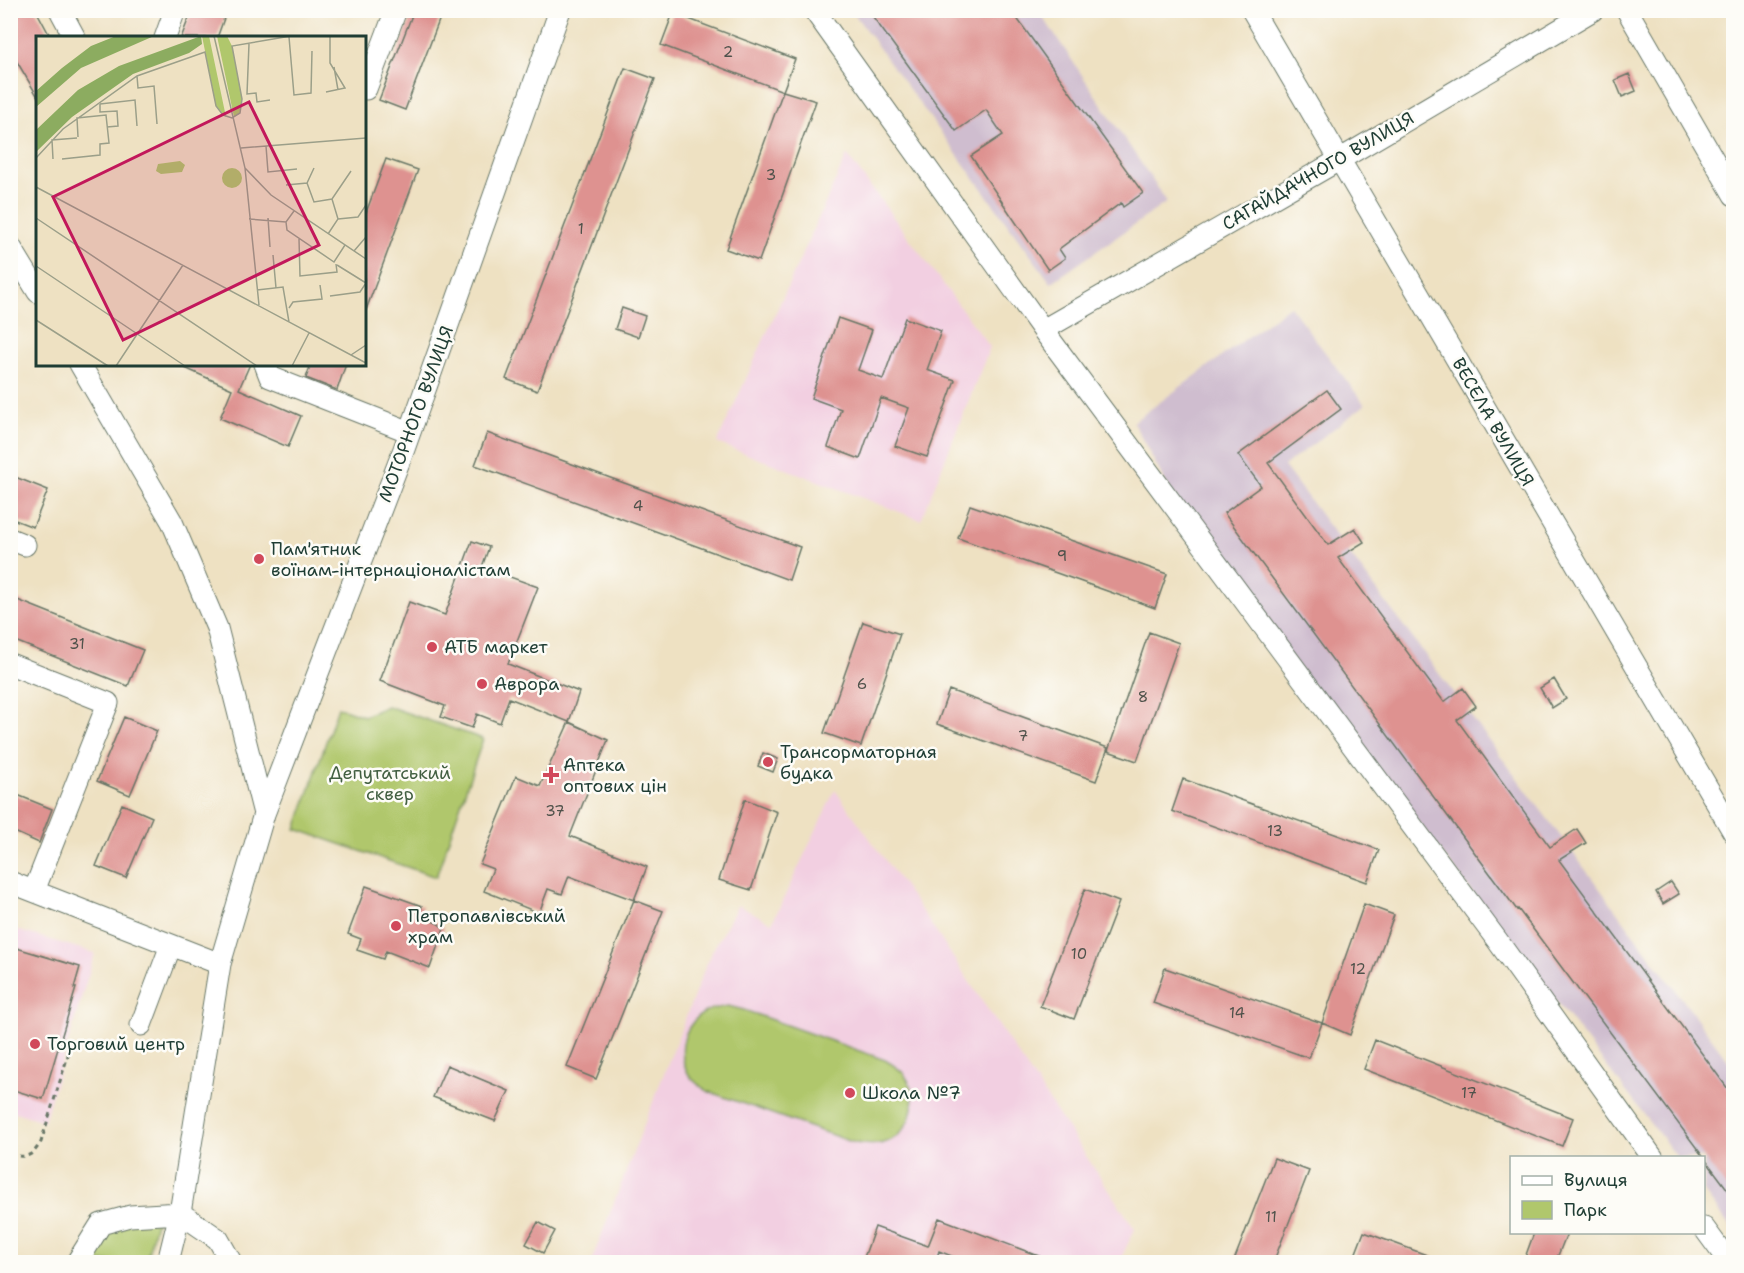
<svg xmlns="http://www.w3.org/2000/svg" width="1744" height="1273" viewBox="0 0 1744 1273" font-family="'Shantell Sans',sans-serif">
<rect width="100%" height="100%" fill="#fdfcf7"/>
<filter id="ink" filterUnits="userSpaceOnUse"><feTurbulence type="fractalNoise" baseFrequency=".0167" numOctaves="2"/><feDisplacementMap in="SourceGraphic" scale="12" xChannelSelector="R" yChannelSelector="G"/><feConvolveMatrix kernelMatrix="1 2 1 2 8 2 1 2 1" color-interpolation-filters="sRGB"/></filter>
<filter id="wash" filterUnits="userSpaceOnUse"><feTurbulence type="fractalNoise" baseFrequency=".008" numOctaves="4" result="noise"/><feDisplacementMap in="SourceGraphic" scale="24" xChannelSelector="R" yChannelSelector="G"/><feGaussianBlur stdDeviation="1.35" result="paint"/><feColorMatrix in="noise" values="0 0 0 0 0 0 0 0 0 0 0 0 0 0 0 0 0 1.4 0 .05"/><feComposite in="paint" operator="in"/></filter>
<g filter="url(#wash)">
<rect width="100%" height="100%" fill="#eee1c2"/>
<path fill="#f2cfe1" d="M 847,155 L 990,347 L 921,520 L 717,443 Z
M 835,790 L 926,917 L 1135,1229 L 1119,1262 L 591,1262 L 709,957 L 738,905 L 772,923 Z
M 10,928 L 95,953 L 44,1121 L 11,1111 Z"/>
<path fill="#cfbdcf" d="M 852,11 L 1039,11 L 1167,202 L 1051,283 Z
M 1290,306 L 1365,405 L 1284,466 L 1733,1067 L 1733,1231 L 1704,1192 L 1704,1158 L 1677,1157 L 1192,531 L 1133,422 Z"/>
<path fill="#b0c76c" stroke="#688250" stroke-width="1.5" d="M 387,706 L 483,739 L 436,877 L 296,829 L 338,707 L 364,716 Z
M 728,1006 L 744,1010 L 885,1060 C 892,1064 899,1068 904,1074 C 919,1094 914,1127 891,1140 C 880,1146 867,1145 855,1143 L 707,1091 C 700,1086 694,1082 689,1075 C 676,1053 683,1025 705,1012 C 711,1008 721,1008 728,1006 Z
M 158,1214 L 146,1262 L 77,1262 L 101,1224 Z"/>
<g id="blocks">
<path fill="#de9290" d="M 10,10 L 36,10 L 51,38 L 38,38 L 38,97 L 10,50 Z
M 192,10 L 227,10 L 217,38 L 181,38 Z
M 414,10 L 443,10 L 405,110 L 379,100 Z
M 868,10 L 1011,10 L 1143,193 L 1123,207 L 1121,203 L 1059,249 L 1065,258 L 1048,270 L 971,156 L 1003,135 L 986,110 L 956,131 Z
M 673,13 L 795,59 L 783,91 L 661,45 Z
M 625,68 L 655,79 L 537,391 L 506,379 Z
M 1629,74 L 1636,91 L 1622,97 L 1615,80 Z
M 783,91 L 816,101 L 759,261 L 726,249 Z
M 386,159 L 418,170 L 366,310 L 364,310 L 364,218 Z
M 622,308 L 645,316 L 638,337 L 615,329 Z
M 838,318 L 872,330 L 858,370 L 883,379 L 905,318 L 941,331 L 927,370 L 955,380 L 927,457 L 895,446 L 909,408 L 881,398 L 860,459 L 828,447 L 841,409 L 811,398 Z
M 176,364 L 250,364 L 239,389 L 301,416 L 288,447 L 220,418 L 232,389 Z
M 311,364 L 346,364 L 337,390 L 306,378 Z
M 1327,390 L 1341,409 L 1268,463 L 1328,545 L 1355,528 L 1364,542 L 1338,558 L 1444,702 L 1463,688 L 1476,706 L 1457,720 L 1550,847 L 1577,829 L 1586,843 L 1559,860 L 1734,1097 L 1734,1198 L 1518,909 L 1517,910 L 1224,513 L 1261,486 L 1238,455 Z
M 487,433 L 800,547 L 789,580 L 475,465 Z
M 10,475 L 48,490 L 33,527 L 10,518 Z
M 970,505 L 1167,574 L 1155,608 L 958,538 Z
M 472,541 L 489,547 L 482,567 L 538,587 L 508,664 L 579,692 L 569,722 L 509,698 L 500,723 L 477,714 L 472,728 L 441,717 L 445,706 L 380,681 L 409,602 L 445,615 Z
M 10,597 L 143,650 L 128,686 L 10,639 Z
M 863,622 L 900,634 L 861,746 L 824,733 Z
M 1149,632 L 1179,643 L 1137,761 L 1108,751 Z
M 1554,679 L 1566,699 L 1552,708 L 1540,688 Z
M 949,690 L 1108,748 L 1096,781 L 937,724 Z
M 124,717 L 157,731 L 130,795 L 97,781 Z
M 569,722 L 608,740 L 570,836 L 647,867 L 634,900 L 569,876 L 562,894 L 548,889 L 539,913 L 484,891 L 493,869 L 480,864 L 516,776 L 540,786 Z
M 763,753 L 778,759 L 773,772 L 758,766 Z
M 1183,779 L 1379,850 L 1367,882 L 1172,811 Z
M 10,792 L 52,809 L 39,843 L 10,830 Z
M 745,799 L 777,812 L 751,890 L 719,880 Z
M 122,804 L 152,817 L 126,878 L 96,866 Z
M 1671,882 L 1679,894 L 1663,904 L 1656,892 Z
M 366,886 L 422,906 L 419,916 L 437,923 L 444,928 L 430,968 L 386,951 L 383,959 L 357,950 L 361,939 L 348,934 Z
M 1085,889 L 1119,902 L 1074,1019 L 1040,1006 Z
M 634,900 L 663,911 L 596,1079 L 567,1067 Z
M 1364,904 L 1394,915 L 1350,1035 L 1322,1023 Z
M 10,946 L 80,967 L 74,988 L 76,988 L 43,1099 L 10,1089 Z
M 1165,968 L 1322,1023 L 1309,1058 L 1153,1003 Z
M 1375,1040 L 1573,1118 L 1562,1146 L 1364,1069 Z
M 447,1065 L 509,1091 L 495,1121 L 433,1097 Z
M 1274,1158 L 1309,1171 L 1273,1263 L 1233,1263 Z
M 939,1218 L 1052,1261 L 1052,1263 L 969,1263 L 939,1251 L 935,1263 L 862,1263 L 875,1227 L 928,1246 Z
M 538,1222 L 555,1231 L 543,1253 L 526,1244 Z
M 1364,1232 L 1443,1261 L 1442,1263 L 1352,1263 Z
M 1534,1233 L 1567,1233 L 1555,1263 L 1523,1263 Z"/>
</g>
</g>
<g filter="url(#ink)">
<use href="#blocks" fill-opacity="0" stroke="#677666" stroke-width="1.5"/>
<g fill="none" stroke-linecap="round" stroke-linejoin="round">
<g stroke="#677666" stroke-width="23">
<path id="minor" d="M 60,10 L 75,38
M 814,10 L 1043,330 L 1497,940 L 1653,1158
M 1252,10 L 1734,833
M 1627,10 L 1734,195
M 165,38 L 175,10
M 366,89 L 396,10
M 10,246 L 38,292
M 1043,330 L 1339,160 L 1593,10
M 80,364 L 172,522 L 217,628 L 264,814
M 265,364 L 270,377 L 410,432
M 10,539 L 25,545
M 10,664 L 108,703 L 34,891
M 10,882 L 220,964
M 141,1025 L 171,945
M 1704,1228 L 1729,1262
M 77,1262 L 101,1224 L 130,1216 L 180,1213 L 218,1239 L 231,1262
M 168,1262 L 180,1213 L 220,964 L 264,814 L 404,449 L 560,10"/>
</g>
<path stroke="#677666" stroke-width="3" stroke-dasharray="4.5 4.5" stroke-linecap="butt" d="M 10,1154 C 28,1159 32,1156 41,1142 L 70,1049"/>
<use href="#minor" stroke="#fff" stroke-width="21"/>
</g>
</g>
<g fill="#d1495b" stroke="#fdfcf7" stroke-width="2">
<circle cx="259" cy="559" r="6"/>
<circle cx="432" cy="647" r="6"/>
<circle cx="482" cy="684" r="6"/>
<circle cx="768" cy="762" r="6"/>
<path d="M548 766h6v6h6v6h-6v6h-6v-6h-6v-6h6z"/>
<circle cx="396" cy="926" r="6"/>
<circle cx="35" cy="1044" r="6"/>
<circle cx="850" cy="1093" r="6"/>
</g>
<g text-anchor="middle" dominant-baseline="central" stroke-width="5" stroke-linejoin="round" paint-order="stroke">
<g font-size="15" fill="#4f524b">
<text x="728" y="52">2</text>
<text x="771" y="175">3</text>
<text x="581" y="229">1</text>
<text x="638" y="506">4</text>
<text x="1062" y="556">9</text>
<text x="77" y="644">31</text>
<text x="862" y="684">6</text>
<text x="1143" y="697">8</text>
<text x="1023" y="736">7</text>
<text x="555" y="811">37</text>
<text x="1275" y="831">13</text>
<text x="1079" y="954">10</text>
<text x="1358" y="969">12</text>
<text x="1237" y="1013">14</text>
<text x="1469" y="1093">17</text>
<text x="1271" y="1217">11</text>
</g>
<g font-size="18" fill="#1f3d34" stroke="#fdfcf7">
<text transform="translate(1318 171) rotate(-30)">САГАЙДАЧНОГО ВУЛИЦЯ</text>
<text transform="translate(416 414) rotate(-70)">МОТОРНОГО ВУЛИЦЯ</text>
<text transform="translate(1493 422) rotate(60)">ВЕСЕЛА ВУЛИЦЯ</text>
</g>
<g font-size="18" fill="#1f3d34" stroke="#fdfcf7" text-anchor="start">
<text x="271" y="549">Пам'ятник<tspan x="271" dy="21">воїнам-інтернаціоналістам</tspan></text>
<text x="444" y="647">АТБ маркет</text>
<text x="494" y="684">Аврора</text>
<text x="780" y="752">Трансорматорная<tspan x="780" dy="21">будка</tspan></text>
<text x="563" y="765">Аптека<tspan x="563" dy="21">оптових цін</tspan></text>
<text x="408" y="916">Петропавлівський<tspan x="408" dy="21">храм</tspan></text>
<text x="47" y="1044">Торговий центр</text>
<text x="862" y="1093">Школа №7</text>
</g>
<g font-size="18" fill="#436042" stroke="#fdfcf7">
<text x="390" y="773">Депутатський<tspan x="390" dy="21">сквер</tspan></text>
</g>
</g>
<g transform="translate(36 36)">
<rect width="330" height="330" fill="#eee1c2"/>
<path d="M 166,0 L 173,0 L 190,81 L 180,70 ZM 181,0 L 191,0 L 196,10 L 206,63 L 204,77 L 198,81 ZM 144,125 L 149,129 L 146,136 L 125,138 L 120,135 L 122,128 ZM186 142a10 10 0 1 1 20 0a10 10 0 1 1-20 0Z" fill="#b0c76c"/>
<path d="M 80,0 L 118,0 L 45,32 L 0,71 L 0,55 L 26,32 L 55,10 ZM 165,0 L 166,8 L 153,17 L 97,38 L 36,81 L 0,116 L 0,94 L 42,54 L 83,30 Z" fill="#8cac60"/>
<path fill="none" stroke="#9b9f89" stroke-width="1.5" d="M 178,0 L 209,132 L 223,269M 253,1 L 258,59 L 275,57 L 276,15M 213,8 L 211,58 L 220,57 L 221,66 L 234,64M 298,31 L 302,54M 101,40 L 102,52 L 118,50 L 121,88M 290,56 L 309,52 L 294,27 L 294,0M 64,68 L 99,64 L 101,90M 64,68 L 64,76 L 81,75 L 82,90 L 71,91M 230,110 L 232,136 L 261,133M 205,112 L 330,102M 0,122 L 27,93 L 101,40 L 169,16 L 180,70 L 187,79 L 196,82 L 204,77 L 206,63 L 196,10 L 255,0M 17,123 L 16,104 L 41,102M 26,123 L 64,119 L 64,108 L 73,107 L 70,79 L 41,82 L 42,101M 209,132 L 235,159 L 330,223M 271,147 L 278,166 L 296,163 L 315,135M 250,149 L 271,147 L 278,132M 0,151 L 330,327M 0,182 L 221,330M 232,182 L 234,211M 213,183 L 250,186 L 258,175M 302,183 L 322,181 L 330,169M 250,186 L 251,194 L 298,226 L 309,209M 292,198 L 302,183 L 296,163M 263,203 L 264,240 L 301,236 L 300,228M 318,215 L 330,201M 237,219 L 240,252M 301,229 L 330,247M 0,230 L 149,330M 221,254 L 247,251 L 253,286M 294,260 L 324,256 L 330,247M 253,272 L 257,266 L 286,263 L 284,249M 0,284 L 72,330M 315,319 L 330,309M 80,330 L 147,229M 256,330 L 273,297"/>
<path fill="#c2185b" fill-opacity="0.15" stroke="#c2185b" stroke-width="3" d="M 213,66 L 283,209 L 87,304 L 17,161 Z"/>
<rect width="330" height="330" fill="none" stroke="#1f3d34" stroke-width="3"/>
</g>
<rect width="1744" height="1273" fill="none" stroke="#fdfcf7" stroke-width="36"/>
<rect x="1510" y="1156" width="195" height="78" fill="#fdfcf7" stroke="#a4b0a9" stroke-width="1.5"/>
<rect x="1522" y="1176" width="30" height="9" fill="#ffffff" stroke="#a4b0a9" stroke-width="1.5"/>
<text x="1564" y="1186" font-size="18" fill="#1f3d34">Вулиця</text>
<rect x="1522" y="1201" width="30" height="18" fill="#b0c76c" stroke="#a4b0a9" stroke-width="1.5"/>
<text x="1564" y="1216" font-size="18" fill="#1f3d34">Парк</text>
</svg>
